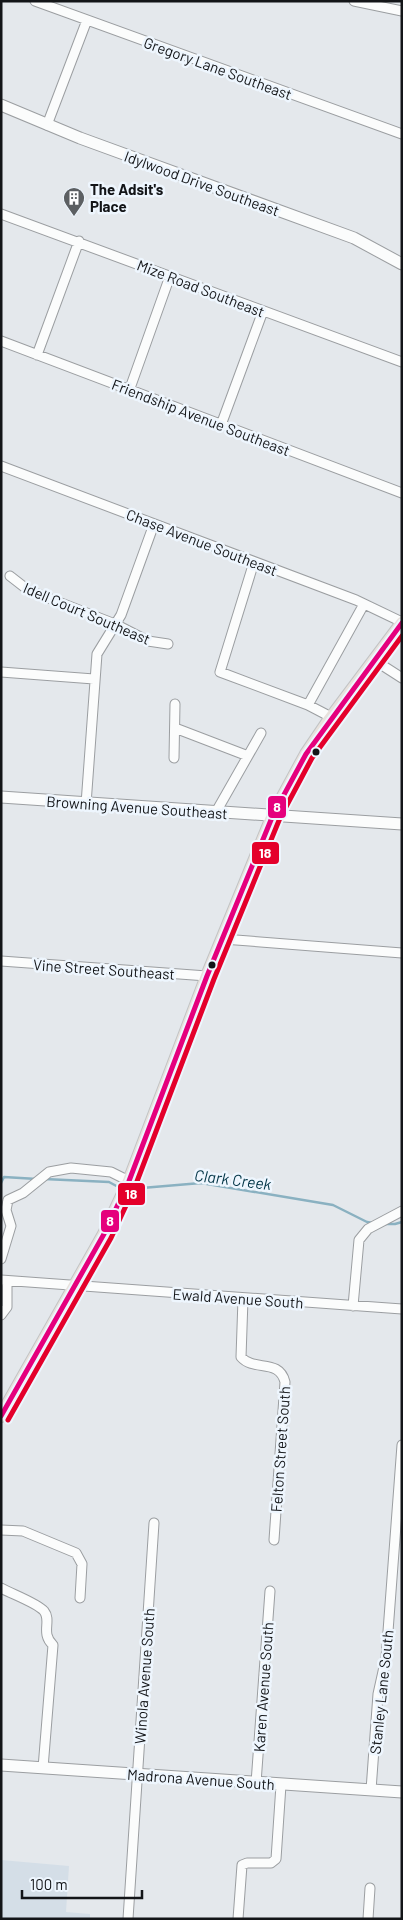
<svg xmlns="http://www.w3.org/2000/svg" width="403" height="1920" viewBox="0 0 403 1920" font-family="Barlow,sans-serif">
<rect width="100%" height="100%" fill="#e4e8ec"/>
<path fill="#d4dee7" d="M 1,1860 L 69,1866 L 66,1912 L 90,1914 L 90,1919 L 1,1919 Z"/>
<g fill="none" stroke-linecap="round" stroke-linejoin="round">
<path stroke="#8ab1c1" stroke-width="2.5" d="M 44,1179 L 109,1182 L 122,1189
M 1,1183 L 4,1177 L 37,1179
M 130,1189 L 201,1183 L 333,1205 L 367,1222 L 373,1223
M 384,1224 L 395,1224 L 402,1222"/>
<g stroke="#9b9ea1" stroke-width="11">
<path id="street" d="M 35,1 L 402,134
M 354,1 L 402,11
M 47,125 L 87,20
M 1,214 L 402,362
M 1,341 L 402,493
M 37,355 L 79,241
M 129,391 L 170,276
M 221,425 L 263,311
M 1,466 L 356,600 L 402,622
M 254,562 L 220,672 L 308,705 L 364,604
M 10,576 L 28,590 L 115,624 L 148,641 L 168,644
M 374,660 L 402,678
M 1,672 L 94,679
M 308,705 L 331,717
M 175,728 L 248,756
M 174,758 L 175,704
M 86,804 L 97,654 L 121,615 L 154,524
M 216,812 L 261,733
M 223,939 L 402,953
M 1,961 L 207,976
M 1,1259 L 11,1226 L 6,1210 L 8,1200 L 23,1193 L 49,1172 L 71,1168 L 111,1172 L 129,1181
M 1,1280 L 402,1309
M 243,1299 L 241,1357 C 254,1372 279,1358 285,1382 L 274,1540
M 353,1306 L 359,1240 L 368,1229 L 402,1211
M 1,1315 L 7,1307 L 7,1281
M 1,1530 L 23,1531 L 76,1553 L 82,1564 L 80,1598
M 1,1588 C 12,1594 37,1603 44,1611 C 52,1621 40,1633 53,1645 L 43,1768
M 256,1783 L 270,1591
M 371,1790 L 378,1694 L 386,1658 L 402,1445
M 128,1919 L 154,1523
M 238,1919 L 242,1865 L 247,1863 L 271,1863 L 276,1859 L 281,1785
M 368,1919 L 370,1888"/>
</g>
<g stroke="#9b9ea1" stroke-width="13">
<path id="secondary" d="M 1,105 L 80,138 L 354,238 L 402,264
M 1,797 L 402,824
M 1,1765 L 402,1792"/>
</g>
<g stroke="#c2c4c5" stroke-width="14">
<path id="primary" d="M 1,1416 L 104,1234 L 129,1181 L 207,976 L 273,815 L 306,754 L 327,723 L 402,623"/>
</g>
<use href="#street" stroke="#fbfcfc" stroke-width="9"/>
<use href="#secondary" stroke="#fbfcfc" stroke-width="11"/>
<use href="#primary" stroke="#e8e2dd" stroke-width="12"/>
<g stroke="#eef6fe" stroke-width="9">
<path id="bus-1" d="M 1,1416 L 104,1234 L 129,1181 L 207,976 L 273,815 L 306,754 L 402,623"/>
</g>
<g stroke="#eef6fe" stroke-width="9">
<path id="bus-2" d="M 8,1420 L 111,1238 L 136,1184 L 214,979 L 280,818 L 312,758 L 402,636"/>
</g>
<use href="#bus-1" stroke="#e5007d" stroke-width="5"/>
<use href="#bus-2" stroke="#e4002b" stroke-width="5"/>
</g>
<defs>
<g id="building-pin" transform="scale(1.125)"><path d="M0 17L-7.5 6A9.5 9.5 0 1 1 7.5 6Z" fill="#5c5f62" stroke="#eef6fe"/><path d="M-4-6H4V6H1V3H-1V6H-4ZM-2.5-4.3h1.7v1.8h-1.7ZM.8-4.3h1.7v1.8H.8ZM-2.5-1h1.7V.8h-1.7ZM.8-1h1.7V.8H.8Z" fill="#fff"/></g>
</defs>
<g fill-rule="evenodd">
<use href="#building-pin" x="74" y="198"/>
</g>
<g fill="#131518" stroke="#eef6fe" stroke-width="2">
<circle cx="316" cy="752" r="4.5"/>
<circle cx="212" cy="965" r="4.5"/>
</g>
<g text-anchor="middle" dominant-baseline="central" stroke-width="5" stroke-linejoin="round" paint-order="stroke">
<g font-size="15" fill="#131518" stroke="#eef6fe">
<text transform="translate(218 68) rotate(20)">Gregory Lane Southeast</text>
<text transform="translate(202 183) rotate(20)">Idylwood Drive Southeast</text>
<text transform="translate(201 288) rotate(21)">Mize Road Southeast</text>
<text transform="translate(201 417) rotate(21)">Friendship Avenue Southeast</text>
<text transform="translate(202 542) rotate(21)">Chase Avenue Southeast</text>
<text transform="translate(87 613) rotate(23)">Idell Court Southeast</text>
<text transform="translate(137 807) rotate(4)">Browning Avenue Southeast</text>
<text transform="translate(104 969) rotate(4)">Vine Street Southeast</text>
<text transform="translate(238 1298) rotate(4)">Ewald Avenue South</text>
<text transform="translate(280 1449) rotate(-86)">Felton Street South</text>
<text transform="translate(144 1676) rotate(-86)">Winola Avenue South</text>
<text transform="translate(263 1687) rotate(-86)">Karen Avenue South</text>
<text transform="translate(381 1692) rotate(-84)">Stanley Lane South</text>
<text transform="translate(201 1779) rotate(4)">Madrona Avenue South</text>
</g>
<g font-size="15" font-weight="bold" fill="#131518" stroke="#eef6fe" text-anchor="start">
<text x="90" y="189">The Adsit's<tspan x="90" dy="17">Place</tspan></text>
</g>
<g font-size="16" font-style="italic" fill="#043647" stroke="#eef6fe">
<text transform="translate(233 1179) rotate(7)">Clark Creek</text>
</g>
</g>
<g stroke="#eef6fe" stroke-width="2">
<rect x="267" y="795" width="20" height="24" rx="5" fill="#e5007d"/>
<rect x="251" y="841" width="29" height="24" rx="5" fill="#e4002b"/>
<rect x="117" y="1182" width="29" height="24" rx="5" fill="#e4002b"/>
<rect x="100" y="1209" width="20" height="24" rx="5" fill="#e5007d"/>
</g>
<g font-size="14" text-anchor="middle" font-weight="bold" fill="#fff">
<text x="277" y="812">8</text>
<text x="265" y="858">18</text>
<text x="131" y="1199">18</text>
<text x="110" y="1226">8</text>
</g>
<rect width="403" height="1920" fill="none" stroke="#131518" stroke-width="5"/>
<path d="M22 1890v8h120v-8" fill="none" stroke="#131518" stroke-width="2.5"/>
<text x="30" y="1890" font-size="15" fill="#131518" stroke="#eef6fe" stroke-width="4" paint-order="stroke">100 m</text>
</svg>
